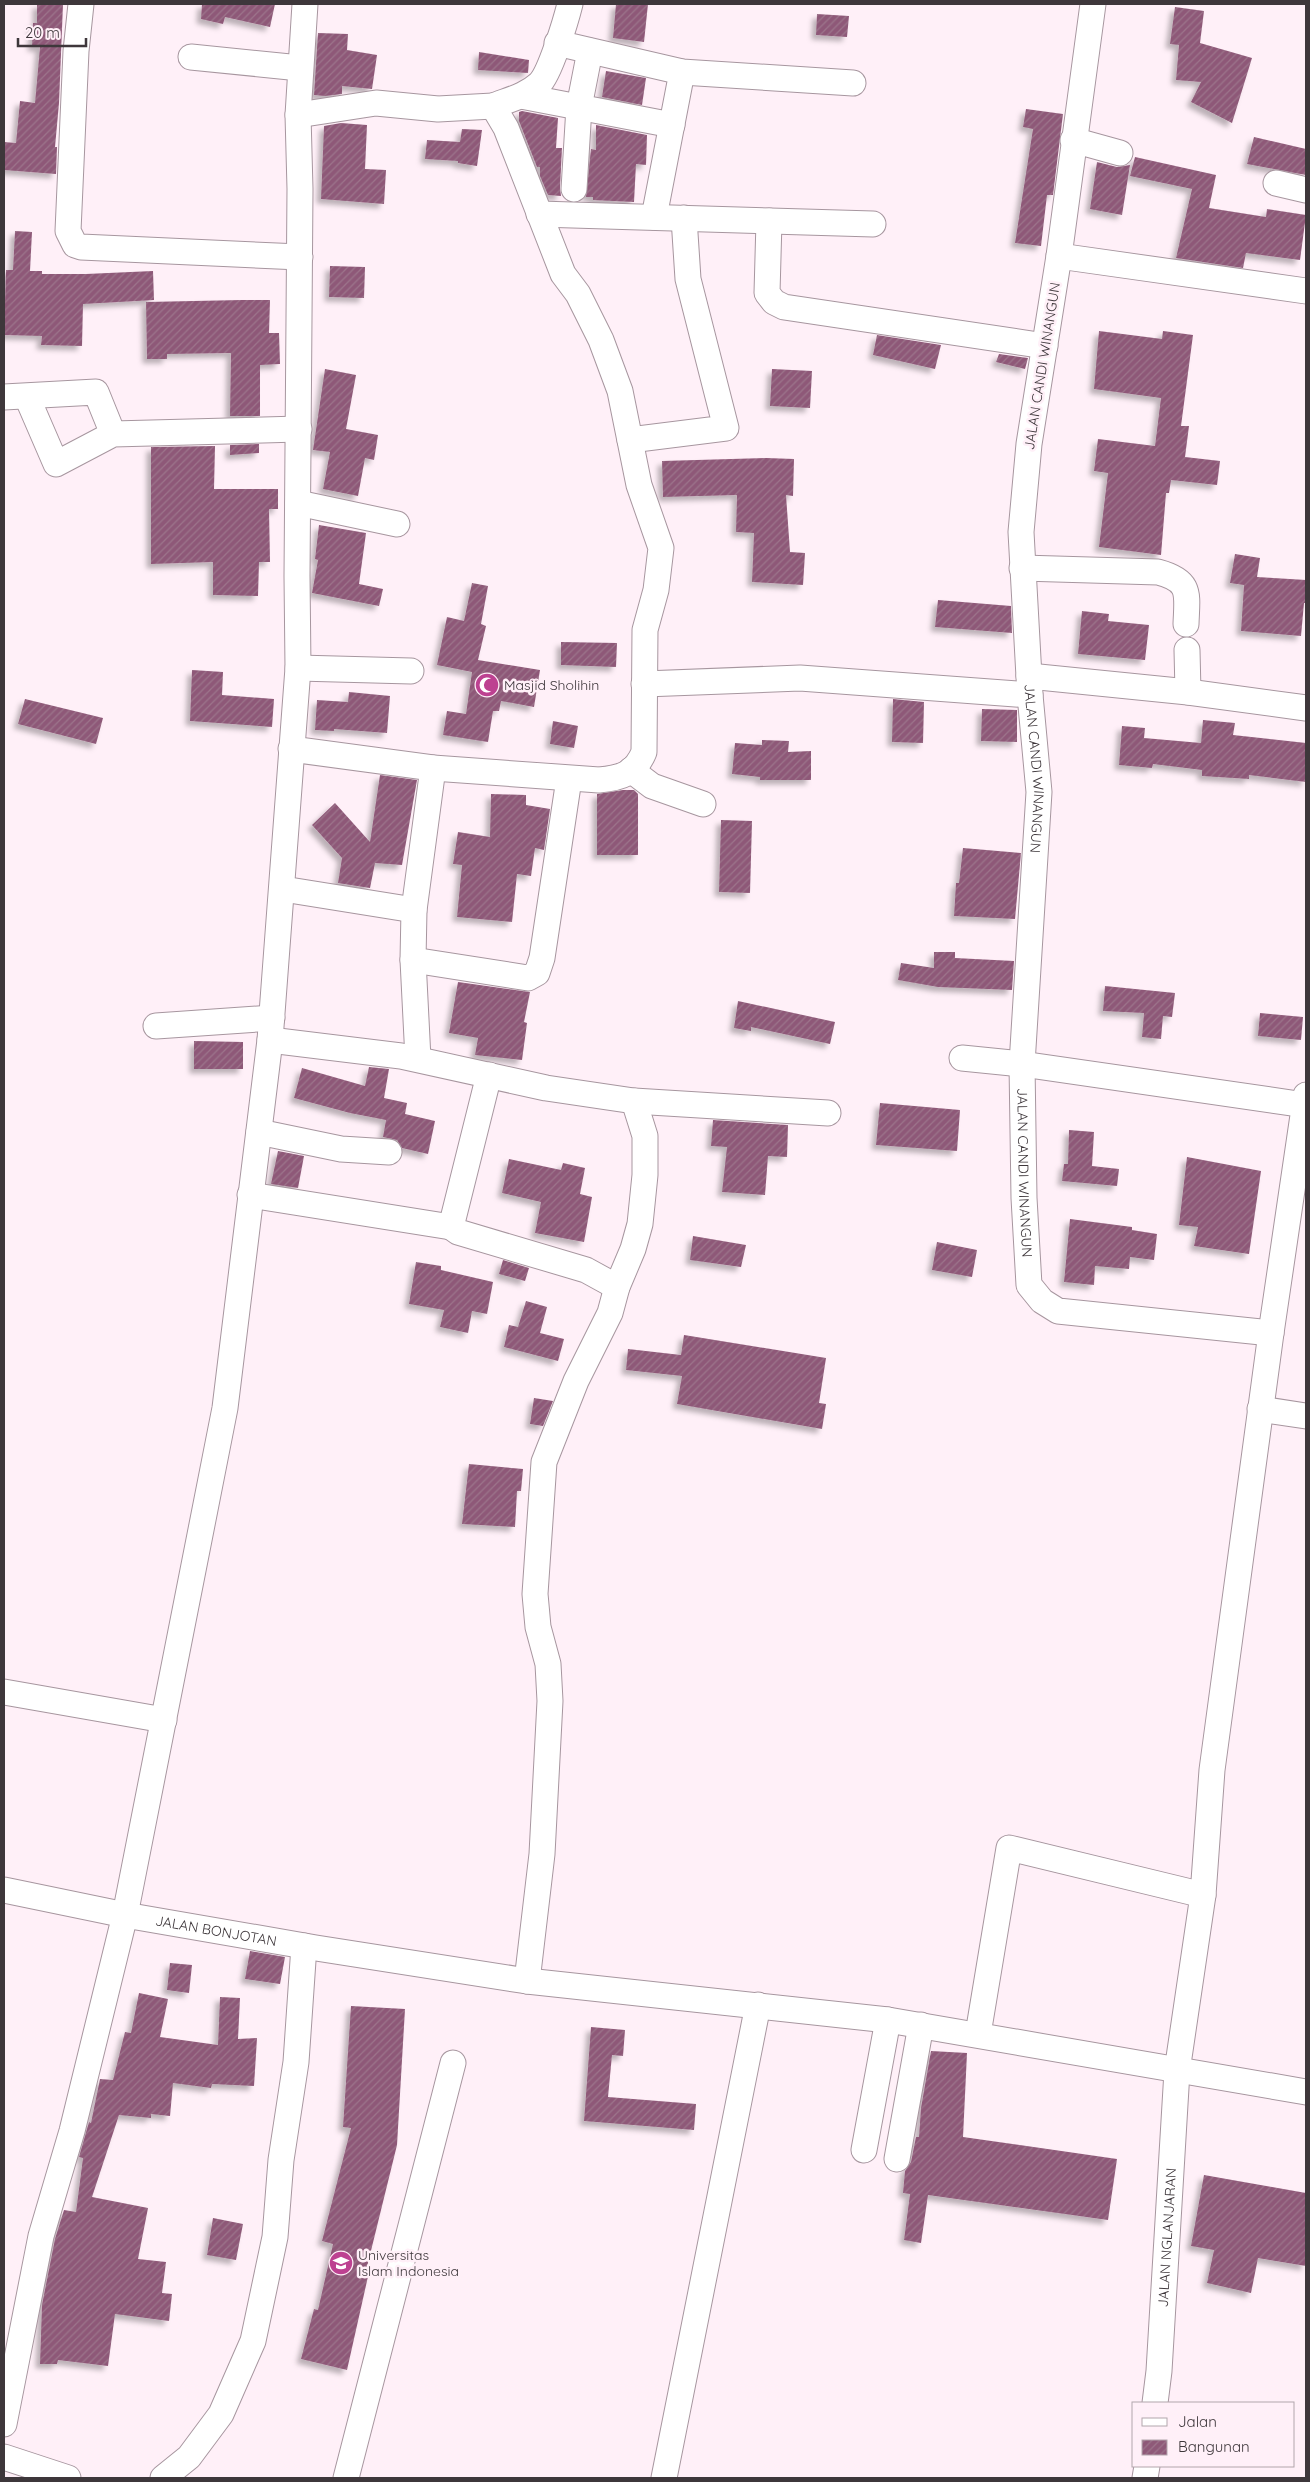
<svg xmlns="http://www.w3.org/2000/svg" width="1310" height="2482" viewBox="0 0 1310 2482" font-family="Quicksand,sans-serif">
<defs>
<pattern id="building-hatch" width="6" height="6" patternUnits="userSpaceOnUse" patternTransform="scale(1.25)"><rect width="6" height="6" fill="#8e5978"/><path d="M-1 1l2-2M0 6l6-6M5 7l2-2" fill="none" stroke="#9c748b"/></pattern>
<filter id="shadow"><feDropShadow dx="-4.5" dy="4.5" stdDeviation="2.5" flood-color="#0004"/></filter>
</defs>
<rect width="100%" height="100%" fill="#fff0f8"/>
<path fill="url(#building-hatch)" filter="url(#shadow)" d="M 37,4 L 63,4 L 59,103 L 55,147 L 57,147 L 56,174 L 4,170 L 4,142 L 16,143 L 20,101 L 35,103 L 40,47 L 32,47 L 33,23 L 37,23 Z
M 202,4 L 275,4 L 270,27 L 225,17 L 223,24 L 201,19 Z
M 616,4 L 648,4 L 644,42 L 613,38 Z
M 1175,7 L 1204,11 L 1200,43 L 1252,58 L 1232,123 L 1191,102 L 1201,82 L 1176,80 L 1179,45 L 1170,44 Z
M 817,14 L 849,16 L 847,37 L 816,35 Z
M 318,33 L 348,34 L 347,50 L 377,55 L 372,89 L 342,86 L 342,94 L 325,96 L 314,95 Z
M 479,52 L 529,60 L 528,73 L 478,70 Z
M 606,71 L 646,78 L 642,105 L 602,97 Z
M 1026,109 L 1063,114 L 1053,195 L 1047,195 L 1041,246 L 1015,243 L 1033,129 L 1023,127 Z
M 522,111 L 558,118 L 556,148 L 562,148 L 560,188 L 561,196 L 548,195 L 540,176 L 540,167 L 537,167 L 519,121 L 519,112 Z
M 341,123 L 367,125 L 365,169 L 386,170 L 384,204 L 321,199 L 324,126 Z
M 596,125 L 647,135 L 646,165 L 636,164 L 634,202 L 593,200 L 593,197 L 586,197 L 591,149 L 596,150 Z
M 462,129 L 482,130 L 477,166 L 458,163 L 458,161 L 425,159 L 427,140 L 460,142 Z
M 1254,137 L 1306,149 L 1306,175 L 1247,164 Z
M 1135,157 L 1216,175 L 1209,208 L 1266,217 L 1267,209 L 1306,215 L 1300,260 L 1246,253 L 1243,268 L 1176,258 L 1192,189 L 1130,176 Z
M 1097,162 L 1117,167 L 1130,165 L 1122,215 L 1090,209 Z
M 15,231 L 32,232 L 30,271 L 42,271 L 42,274 L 86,274 L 153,271 L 154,300 L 83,304 L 82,346 L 41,345 L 42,336 L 4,335 L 6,270 L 13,270 Z
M 330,266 L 365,267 L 364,298 L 329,297 Z
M 242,300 L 270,300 L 269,333 L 279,333 L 280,364 L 260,365 L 260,416 L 230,416 L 231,353 L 167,354 L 167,359 L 147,359 L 146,302 Z
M 1099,331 L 1162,339 L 1163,331 L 1193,335 L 1181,426 L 1189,426 L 1185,457 L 1220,461 L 1217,485 L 1171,480 L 1169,493 L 1166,493 L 1161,555 L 1099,547 L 1108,473 L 1094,471 L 1098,439 L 1155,446 L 1161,398 L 1094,389 Z
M 877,335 L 941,345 L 935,369 L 873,355 Z
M 999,354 L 1028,358 L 1025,369 L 996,362 Z
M 325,369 L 356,375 L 346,429 L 378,435 L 374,460 L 365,458 L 358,496 L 323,489 L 330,452 L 313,450 Z
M 772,369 L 812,371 L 810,408 L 770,406 Z
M 259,444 L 259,453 L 230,455 L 230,445 Z
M 215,446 L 214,489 L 278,489 L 278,509 L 269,509 L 270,562 L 259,562 L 258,596 L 213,595 L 213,562 L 151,564 L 151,447 Z
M 766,458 L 794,459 L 793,496 L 786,495 L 790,552 L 805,553 L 803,585 L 752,582 L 754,533 L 736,532 L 737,495 L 663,497 L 662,461 Z
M 319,525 L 366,533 L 359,584 L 383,589 L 379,606 L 312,593 L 318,560 L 315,559 Z
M 1235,554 L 1260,558 L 1257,577 L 1306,580 L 1306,603 L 1304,603 L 1301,636 L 1241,631 L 1244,585 L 1230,583 Z
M 472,583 L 488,586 L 481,624 L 486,626 L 478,660 L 540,670 L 534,707 L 501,701 L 499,711 L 493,711 L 488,742 L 443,735 L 447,711 L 466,714 L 472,672 L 437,665 L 447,617 L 464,621 Z
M 938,600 L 1011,606 L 1012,633 L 935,627 Z
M 1082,611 L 1109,614 L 1108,621 L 1149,625 L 1145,660 L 1078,654 Z
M 561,642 L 617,643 L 616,667 L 561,665 Z
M 192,670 L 223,672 L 222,695 L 274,699 L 272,727 L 190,721 Z
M 349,692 L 390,696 L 387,733 L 334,729 L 334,731 L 315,730 L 317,700 L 348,702 Z
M 25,699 L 103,718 L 96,744 L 18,724 Z
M 893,699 L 924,702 L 923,743 L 892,742 Z
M 982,709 L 1017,710 L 1017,742 L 981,741 Z
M 1203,720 L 1235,723 L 1233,735 L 1306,743 L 1306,782 L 1249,775 L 1249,779 L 1202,776 L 1202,770 L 1153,764 L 1152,768 L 1119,765 L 1122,726 L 1145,728 L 1144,738 L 1201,743 Z
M 553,721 L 578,726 L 574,748 L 550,744 Z
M 762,740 L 789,741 L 788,752 L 811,751 L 811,780 L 760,780 L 760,777 L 732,774 L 735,743 L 762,745 Z
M 380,775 L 417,780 L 402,865 L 375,863 L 370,888 L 338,883 L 342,858 L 312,825 L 335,803 L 370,842 Z
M 623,790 L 634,790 L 638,794 L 638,855 L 597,855 L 597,794 Z
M 491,794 L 526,795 L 526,805 L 550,809 L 544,850 L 535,848 L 531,876 L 517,874 L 512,922 L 457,917 L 462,865 L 453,864 L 458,832 L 490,837 Z
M 721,820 L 752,821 L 750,893 L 719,892 Z
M 963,848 L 1021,853 L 1015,919 L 954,916 L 956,883 L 959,883 Z
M 934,952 L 955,952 L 955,958 L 1014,961 L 1012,990 L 938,987 L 898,980 L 901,963 L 934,968 Z
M 458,982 L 530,992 L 524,1022 L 527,1023 L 522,1060 L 475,1055 L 478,1038 L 449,1033 Z
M 1105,986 L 1175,993 L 1172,1017 L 1163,1016 L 1161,1039 L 1142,1037 L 1144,1013 L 1103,1011 Z
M 738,1001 L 835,1022 L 830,1044 L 751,1027 L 751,1031 L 734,1028 Z
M 1260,1013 L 1303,1017 L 1301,1040 L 1258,1036 Z
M 194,1041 L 243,1042 L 243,1069 L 194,1069 Z
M 369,1067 L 389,1069 L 384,1098 L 407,1103 L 405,1114 L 435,1121 L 428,1154 L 402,1148 L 397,1140 L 383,1137 L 386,1120 L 350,1113 L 294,1098 L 302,1068 L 365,1086 Z
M 880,1103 L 960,1110 L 957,1151 L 876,1145 Z
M 713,1120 L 788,1125 L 787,1157 L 768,1156 L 765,1195 L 722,1192 L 727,1147 L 711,1146 Z
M 1069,1130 L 1094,1132 L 1092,1166 L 1119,1169 L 1117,1186 L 1062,1181 L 1064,1164 L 1068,1164 Z
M 278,1151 L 304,1156 L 298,1188 L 271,1184 Z
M 1187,1157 L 1261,1171 L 1249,1254 L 1194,1246 L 1198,1227 L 1179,1225 Z
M 509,1159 L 561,1170 L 563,1163 L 585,1168 L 580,1194 L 592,1197 L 584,1242 L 535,1233 L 541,1202 L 502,1193 Z
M 1070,1219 L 1132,1227 L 1132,1230 L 1157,1234 L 1154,1260 L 1130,1257 L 1129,1269 L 1095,1266 L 1094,1285 L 1064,1282 Z
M 693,1236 L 746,1245 L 741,1267 L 690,1260 Z
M 937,1242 L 977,1250 L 972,1277 L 932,1270 Z
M 503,1260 L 529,1268 L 525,1281 L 499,1274 Z
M 416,1262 L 441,1266 L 441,1270 L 493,1282 L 487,1314 L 472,1311 L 468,1333 L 440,1327 L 444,1310 L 409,1304 Z
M 526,1301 L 547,1307 L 540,1333 L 564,1339 L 558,1361 L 504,1347 L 509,1325 L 518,1327 Z
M 684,1335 L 826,1358 L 819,1403 L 826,1404 L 822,1429 L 677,1404 L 682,1376 L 626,1370 L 628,1349 L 681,1355 Z
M 534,1398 L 553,1401 L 543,1426 L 530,1424 Z
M 469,1464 L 523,1469 L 521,1491 L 517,1491 L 515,1527 L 462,1524 Z
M 250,1951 L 285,1957 L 280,1984 L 245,1979 Z
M 170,1963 L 192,1965 L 189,1993 L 167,1990 Z
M 139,1993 L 168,1999 L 160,2037 L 218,2045 L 220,1997 L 240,1998 L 238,2039 L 257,2038 L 254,2086 L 212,2084 L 211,2088 L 173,2083 L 170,2116 L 151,2114 L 151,2118 L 119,2115 L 92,2197 L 148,2208 L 138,2259 L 166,2262 L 162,2293 L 172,2294 L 169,2321 L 115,2314 L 108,2366 L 58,2360 L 57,2364 L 40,2364 L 42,2305 L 55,2239 L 64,2210 L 76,2212 L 83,2158 L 79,2157 L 89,2122 L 91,2123 L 100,2079 L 113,2080 L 125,2032 L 131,2033 Z
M 351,2006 L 405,2009 L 397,2145 L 366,2271 L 369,2272 L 347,2370 L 301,2359 L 314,2309 L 318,2310 L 333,2244 L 322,2241 L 351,2128 L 343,2127 Z
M 591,2027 L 625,2030 L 623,2056 L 612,2055 L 608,2097 L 696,2104 L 694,2130 L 584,2121 Z
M 931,2051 L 967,2053 L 963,2137 L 1117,2159 L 1108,2220 L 928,2195 L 921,2243 L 904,2240 L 910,2194 L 903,2193 L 905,2171 L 911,2162 L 916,2137 L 919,2137 L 921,2108 Z
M 1204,2175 L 1306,2193 L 1306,2266 L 1258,2258 L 1251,2293 L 1207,2283 L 1214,2250 L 1191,2246 Z
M 213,2218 L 243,2224 L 236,2260 L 207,2255 Z"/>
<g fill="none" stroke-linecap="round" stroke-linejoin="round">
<g stroke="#a7969f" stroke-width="27">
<g id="minor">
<path d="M 81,4 L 76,51 L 68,231 L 75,245 L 81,247 L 300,257"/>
<path id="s1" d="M 1093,4 L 1059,256 L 1029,444 L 1021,532 L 1030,695 L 1039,792 L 1022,1064 L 1024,1198 L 1029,1285 L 1042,1301 L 1058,1311 L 1271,1333"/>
<path d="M 557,43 L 682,72 L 853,83"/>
<path d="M 191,57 L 300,68"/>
<path d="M 521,96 L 672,125"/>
<path d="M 298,115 L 376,103 L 438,109 L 493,106"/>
<path d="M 1073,140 L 1120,153"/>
<path d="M 1276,183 L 1306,190"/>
<path d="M 574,189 L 579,107 L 590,51"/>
<path d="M 539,214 L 873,224"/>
<path d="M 654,217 L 682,72"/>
<path d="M 769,221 L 767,293 L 774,302 L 784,307 L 1045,346"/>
<path d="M 1059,256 L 1306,291"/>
<path d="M 4,397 L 96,392 L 113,434"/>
<path d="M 27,397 L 56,464 L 113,434 L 299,429"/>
<path d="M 630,440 L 726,428 L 688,279 L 684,218"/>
<path d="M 298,503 L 397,524"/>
<path d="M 1022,568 L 1158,572 C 1192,581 1187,594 1186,624"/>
<path d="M 1187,650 L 1188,692"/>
<path d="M 298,668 L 411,671"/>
<path d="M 1029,676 L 1188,692 L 1306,708"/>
<path d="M 644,684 L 800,678 L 1030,695"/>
<path d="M 291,749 L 433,768 L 599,780 C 621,778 635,774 644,752 L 645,630 L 656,590 L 661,548 L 639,485 L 620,391 L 601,340 L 578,294 L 563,274 L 506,128 L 493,106 C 508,100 526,96 539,84 C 550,74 566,20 570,4"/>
<path d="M 631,770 L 652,786 L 703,804"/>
<path d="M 283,889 L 414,910"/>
<path d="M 413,960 L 528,978 L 537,973 L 542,958 L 569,779"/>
<path d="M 156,1026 L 272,1018"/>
<path d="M 270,1040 L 401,1056 L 546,1088 L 634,1101 L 828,1113"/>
<path d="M 962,1058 L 1022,1064 L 1305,1105"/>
<path d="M 418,1059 L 413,960 L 414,910 L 433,768"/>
<path d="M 489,1075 L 451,1227 L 458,1232 L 586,1270 L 617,1287"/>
<path d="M 259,1132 L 341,1149 L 389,1152"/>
<path d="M 250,1195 L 451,1227"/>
<path d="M 1260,1409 L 1306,1416"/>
<path d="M 4,1692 L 164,1720"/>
<path id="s2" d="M 4,1890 L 125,1915 L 316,1948 L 527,1981 L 888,2020 L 1306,2092"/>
<path d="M 527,1981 L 542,1854 L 550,1701 L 548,1664 L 538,1627 L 535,1594 L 544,1462 L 576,1381 L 610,1313 L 617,1287 L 633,1249 L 640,1224 L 645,1175 L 645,1136 L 634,1101"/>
<path d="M 978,2034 L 1009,1848 L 1203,1895"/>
<path d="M 864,2150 L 888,2020"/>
<path d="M 897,2159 L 921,2025"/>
<path id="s3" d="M 1155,2403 L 1159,2371 L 1177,2071 L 1203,1895 L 1212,1770 L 1271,1333 L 1306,1095"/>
<path d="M 4,2424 L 41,2236 L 72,2131 L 125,1915 L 225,1408 L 270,1040 L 298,668 L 297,576 L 300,189 L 298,115 L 305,4"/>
<path d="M 4,2457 L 68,2478"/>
<path d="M 163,2478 L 189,2457 L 221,2414 L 253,2341 L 275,2237 L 281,2160 L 296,2062 L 304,1946"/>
<path d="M 346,2478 L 453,2063"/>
<path d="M 664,2478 L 758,2005"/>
<path d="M 1145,2478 L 1147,2466"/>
</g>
</g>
<use href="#minor" stroke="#fff" stroke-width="25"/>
</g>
<defs>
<g id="mosque-disc" transform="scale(1.25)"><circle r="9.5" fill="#bd4191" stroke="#fff0f8"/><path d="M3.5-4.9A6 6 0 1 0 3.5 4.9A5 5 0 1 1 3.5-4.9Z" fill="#fff"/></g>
<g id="university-disc" transform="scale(1.25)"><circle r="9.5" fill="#bd4191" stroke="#fff0f8"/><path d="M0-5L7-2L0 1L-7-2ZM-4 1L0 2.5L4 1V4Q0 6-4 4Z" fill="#fff"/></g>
</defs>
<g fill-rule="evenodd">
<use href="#mosque-disc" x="487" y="685"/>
<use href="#university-disc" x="341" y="2263"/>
</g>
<g text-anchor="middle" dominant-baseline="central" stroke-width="5" stroke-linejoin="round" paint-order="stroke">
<g font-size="14" fill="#3e373b" stroke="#fff0f8">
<text transform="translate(1042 366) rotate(-81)">JALAN CANDI WINANGUN</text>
<text stroke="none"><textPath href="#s1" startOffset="770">JALAN CANDI WINANGUN</textPath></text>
<text stroke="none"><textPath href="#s1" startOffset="1175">JALAN CANDI WINANGUN</textPath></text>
<text stroke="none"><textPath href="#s2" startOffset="216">JALAN BONJOTAN</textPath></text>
<text stroke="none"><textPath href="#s3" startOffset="166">JALAN NGLANJARAN</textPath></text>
</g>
<g font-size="14" fill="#3e373b" stroke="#fff0f8" text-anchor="start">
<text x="504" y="685">Masjid Sholihin</text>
<text x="358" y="2255">Universitas<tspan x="358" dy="16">Islam Indonesia</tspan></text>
</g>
</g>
<rect width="1310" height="2482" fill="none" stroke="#3e373b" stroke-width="10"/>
<rect x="1132" y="2402" width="162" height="65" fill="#fff0f8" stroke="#b2a6ac"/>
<rect x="1142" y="2418" width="25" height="8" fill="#ffffff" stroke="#b2a6ac"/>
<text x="1178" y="2427" font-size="15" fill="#3e373b">Jalan</text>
<rect x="1142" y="2440" width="25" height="15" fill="url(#building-hatch)" stroke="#b2a6ac"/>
<text x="1178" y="2452" font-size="15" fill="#3e373b">Bangunan</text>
<path d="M18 38v8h68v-8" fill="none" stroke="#3e373b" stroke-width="2.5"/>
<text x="25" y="38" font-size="15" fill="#3e373b" stroke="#fff0f8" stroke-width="4" paint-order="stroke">20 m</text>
</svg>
